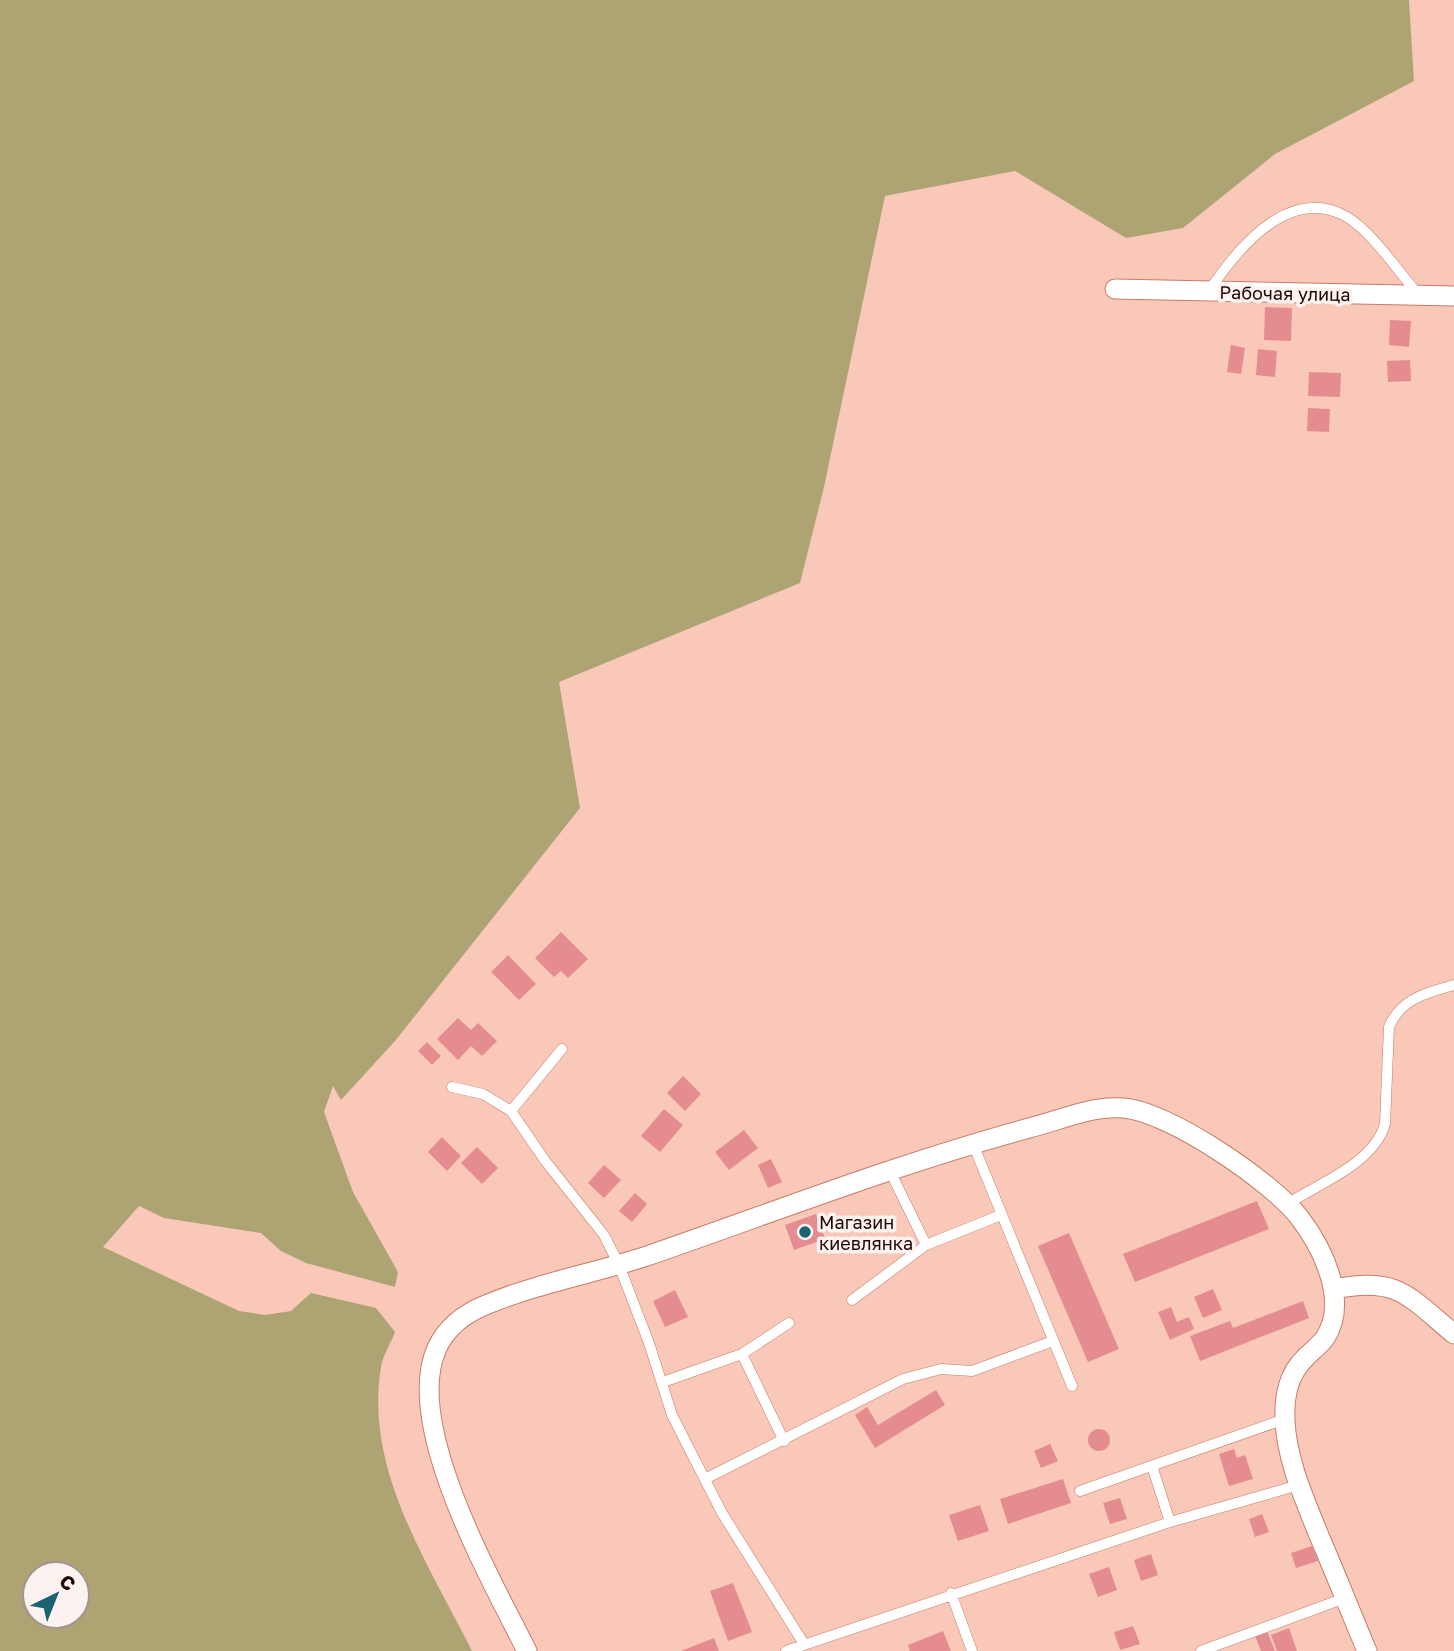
<svg xmlns="http://www.w3.org/2000/svg" width="1454" height="1651" viewBox="0 0 1454 1651" font-family="'Golos Text',sans-serif">
<rect width="100%" height="100%" fill="#f9c8b9"/>
<path fill="#aea373" fill-rule="evenodd" d="M 0,0 L 1409,0 L 1414,81 L 1275,154 L 1183,228 L 1126,238 L 1015,171 L 885,196 L 824,487 L 800,583 L 559,682 L 580,808 L 395,1041 L 341,1100 L 333,1086 L 324,1112 L 353,1192 L 398,1272 L 395,1287 L 306,1263 L 281,1251 L 261,1233 L 164,1218 L 139,1206 L 103,1247 L 239,1311 L 265,1315 L 291,1311 L 311,1293 L 376,1308 L 395,1332 C 391,1343 383,1355 381,1367 C 364,1469 428,1563 472,1651 L 0,1651 ZM 35,1574 L 77,1574 L 77,1616 L 35,1616 Z"/>
<path fill="#e58c90" d="M 1265,307 L 1292,308 L 1291,341 L 1264,340 Z
M 1390,320 L 1411,321 L 1409,347 L 1389,345 Z
M 1231,345 L 1245,348 L 1241,374 L 1227,372 Z
M 1258,349 L 1277,351 L 1275,377 L 1256,375 Z
M 1410,360 L 1411,381 L 1388,382 L 1387,361 Z
M 1309,372 L 1341,373 L 1340,397 L 1308,396 Z
M 1308,408 L 1330,409 L 1329,432 L 1307,431 Z
M 561,932 L 588,959 L 568,978 L 561,971 L 554,977 L 535,958 Z
M 508,955 L 536,984 L 519,1000 L 491,972 Z
M 458,1018 L 471,1030 L 478,1023 L 497,1041 L 482,1056 L 471,1046 L 458,1060 L 437,1039 Z
M 427,1042 L 441,1056 L 432,1065 L 418,1051 Z
M 683,1076 L 701,1094 L 685,1111 L 667,1093 Z
M 664,1109 L 683,1125 L 660,1152 L 641,1136 Z
M 744,1130 L 758,1148 L 729,1170 L 715,1152 Z
M 442,1137 L 461,1156 L 447,1171 L 428,1152 Z
M 477,1147 L 498,1168 L 482,1184 L 461,1163 Z
M 771,1159 L 782,1182 L 768,1188 L 758,1165 Z
M 604,1165 L 621,1180 L 604,1198 L 588,1183 Z
M 635,1193 L 647,1204 L 632,1222 L 619,1211 Z
M 1257,1201 L 1269,1229 L 1135,1282 L 1123,1254 Z
M 816,1214 L 825,1239 L 794,1250 L 785,1225 Z
M 1069,1233 L 1119,1349 L 1088,1362 L 1038,1246 Z
M 1213,1289 L 1222,1310 L 1203,1318 L 1194,1297 Z
M 675,1290 L 688,1317 L 665,1327 L 653,1301 Z
M 1303,1301 L 1309,1318 L 1200,1361 L 1190,1336 L 1230,1321 L 1233,1328 Z
M 1171,1307 L 1177,1322 L 1189,1317 L 1194,1329 L 1170,1340 L 1158,1312 Z
M 936,1390 L 945,1405 L 875,1448 L 855,1415 L 867,1407 L 878,1425 Z
M1088 1440a11 11 0 1 1 22 0a11 11 0 1 1-22 0Z
M 1050,1444 L 1058,1461 L 1041,1468 L 1034,1451 Z
M 1234,1449 L 1237,1458 L 1245,1455 L 1253,1479 L 1229,1486 L 1219,1454 Z
M 1063,1479 L 1071,1503 L 1008,1524 L 1000,1499 Z
M 1120,1498 L 1127,1519 L 1110,1524 L 1103,1503 Z
M 980,1505 L 989,1531 L 958,1541 L 949,1515 Z
M 1262,1514 L 1269,1532 L 1255,1537 L 1249,1519 Z
M 1312,1546 L 1318,1561 L 1296,1568 L 1291,1553 Z
M 1151,1554 L 1158,1575 L 1141,1581 L 1134,1560 Z
M 1109,1567 L 1117,1590 L 1098,1597 L 1089,1574 Z
M 733,1583 L 752,1632 L 728,1641 L 710,1591 Z
M 1133,1626 L 1140,1644 L 1120,1650 L 1114,1632 Z
M 1289,1628 L 1297,1651 L 1277,1651 L 1271,1635 Z
M 943,1631 L 951,1651 L 910,1651 L 908,1645 Z
M 1267,1631 L 1275,1651 L 1261,1651 L 1255,1636 Z
M 714,1638 L 719,1651 L 681,1651 Z"/>
<g fill="none" stroke-linecap="round" stroke-linejoin="round">
<g stroke="#c87c66" stroke-width="11">
<path id="lane" d="M 1209,291 C 1237,249 1289,184 1347,217 C 1372,232 1398,271 1417,293
M 562,1049 L 511,1111 L 546,1162 L 604,1235 L 619,1265 L 649,1343 L 672,1415 L 722,1513 L 804,1644
M 452,1087 L 483,1094 L 511,1111
M 973,1144 L 1072,1386
M 890,1171 L 926,1245
M 1287,1204 C 1320,1183 1374,1163 1385,1124 L 1389,1027 C 1401,998 1427,993 1454,985
M 852,1300 L 926,1245 L 1001,1215
M 742,1354 L 784,1441
M 663,1382 L 742,1354 L 789,1323
M 1152,1466 L 1170,1522
M 705,1479 L 903,1379 L 941,1369 L 972,1371 L 1053,1341
M 1080,1491 L 1285,1419
M 951,1593 L 972,1651
M 786,1651 L 1170,1522 L 1299,1485
M 1201,1651 L 1345,1598"/>
</g>
<g stroke="#c87c66" stroke-width="21">
<path id="street" d="M 1115,289 L 1454,296
M 1334,1289 C 1398,1276 1408,1296 1454,1334
M 527,1651 C 492,1581 402,1424 437,1348 C 447,1326 465,1313 488,1304 C 539,1283 595,1273 647,1256 C 774,1212 900,1163 1029,1128 C 1058,1121 1093,1105 1123,1108 C 1168,1111 1271,1181 1299,1217 C 1323,1248 1349,1302 1325,1338 C 1319,1346 1313,1350 1306,1357 C 1288,1374 1284,1396 1285,1421 C 1287,1462 1305,1500 1320,1538 C 1336,1575 1351,1613 1367,1651"/>
</g>
<use href="#lane" stroke="#fff" stroke-width="10"/>
<use href="#street" stroke="#fff" stroke-width="19"/>
</g>
<circle fill="#1b6272" stroke="#fcf3f1" stroke-width="2.5" cx="805" cy="1232" r="7"/>
<g text-anchor="middle" dominant-baseline="central" stroke-width="7" stroke-linejoin="round" paint-order="stroke">
<g font-size="18" fill="#210602" stroke="#fcf3f1">
<text transform="translate(1285 293) rotate(1)">Рабочая улица</text>
</g>
<g font-size="18" fill="#210602" stroke="#fcf3f1" text-anchor="start">
<text x="819" y="1222">Магазин<tspan x="819" dy="21">киевлянка</tspan></text>
</g>
</g>
<g transform="translate(56 1595) rotate(43)"><circle r="33" fill="#fcf3f1" stroke="#a49491" stroke-width="2"/>
<path d="M0-5L12 26L0 18L-12 26Z" fill="#1b6272"/>
<text y="-10" font-size="19" font-weight="bold" text-anchor="middle" fill="#210602">С</text>
</g>
</svg>
